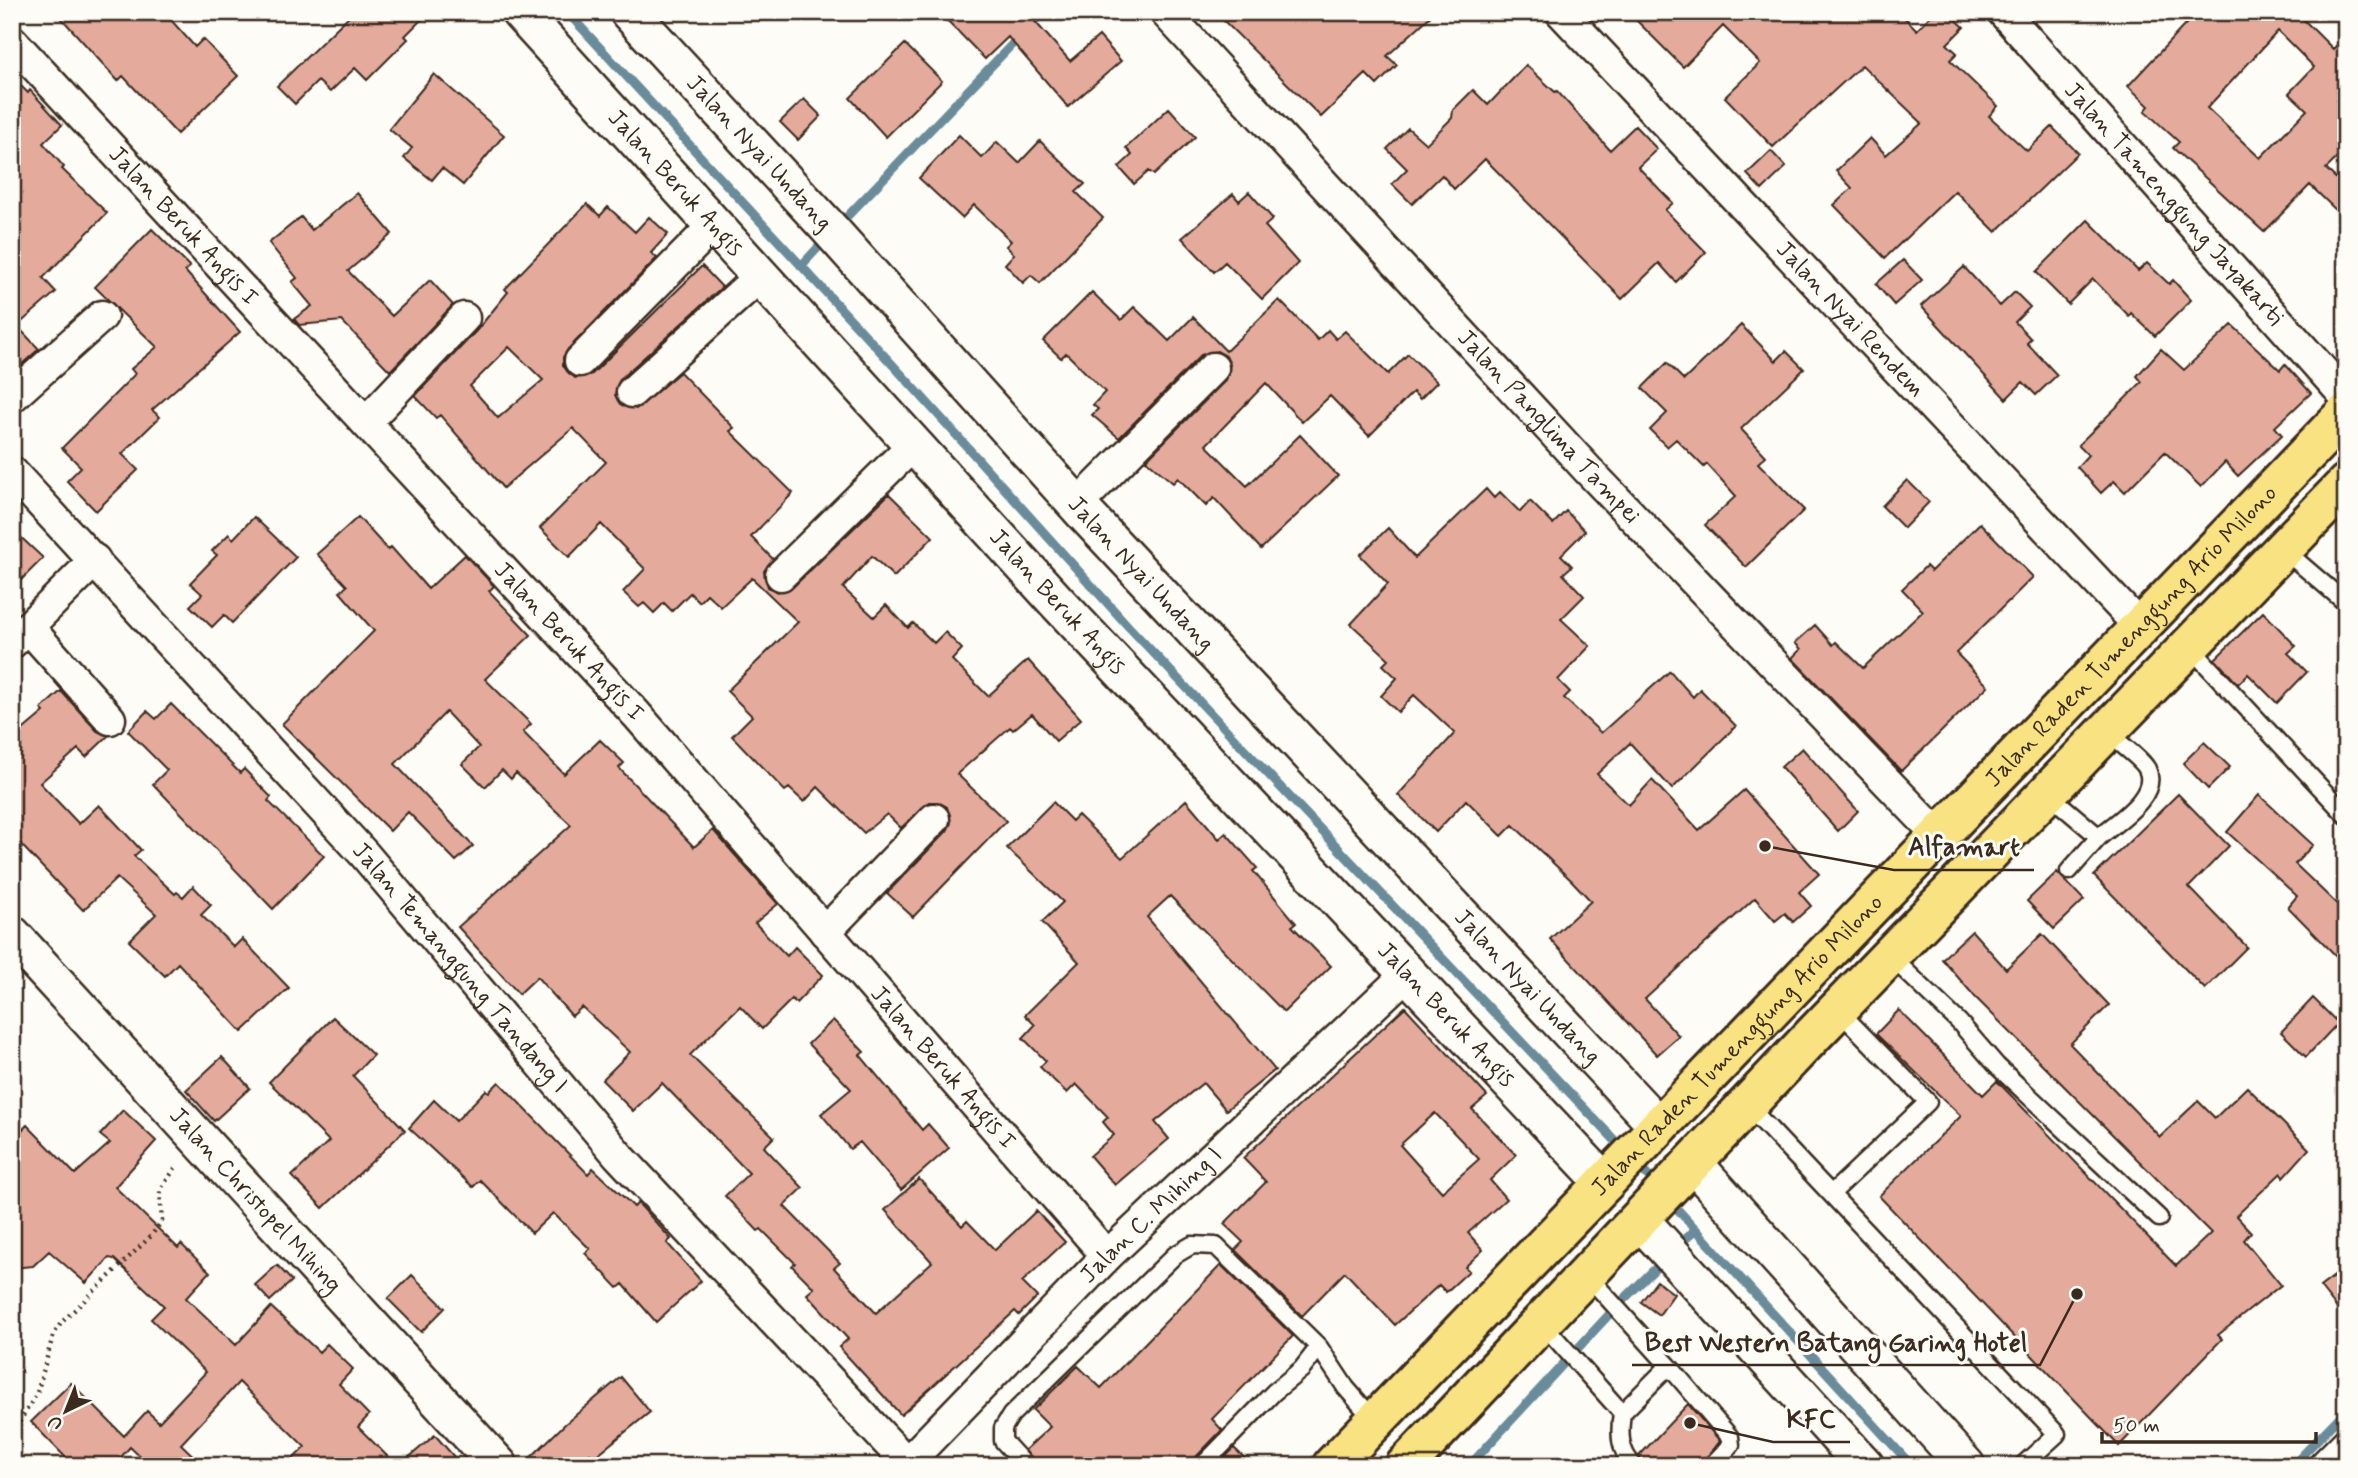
<svg xmlns="http://www.w3.org/2000/svg" width="2358" height="1478" viewBox="0 0 2358 1478" font-family="Mynerve,sans-serif">
<rect width="100%" height="100%" fill="#fdfcf7"/>
<filter id="ink" filterUnits="userSpaceOnUse"><feTurbulence type="fractalNoise" baseFrequency=".0143" numOctaves="2"/><feDisplacementMap in="SourceGraphic" scale="14" xChannelSelector="R" yChannelSelector="G"/><feConvolveMatrix kernelMatrix="1 2 1 2 8 2 1 2 1" color-interpolation-filters="sRGB"/></filter>
<g filter="url(#ink)">
<g fill="none" stroke-linecap="round" stroke-linejoin="round">
<path stroke="#6b8c9a" stroke-width="9" d="M 567,12 L 915,389 L 1128,626 L 1623,1149
M 838,226 L 1043,12
M 801,266 L 826,239
M 1635,1162 L 1659,1188
M 1670,1201 L 1912,1466
M 1677,1247 L 1696,1229
M 1469,1466 L 1616,1307 L 1665,1259
M 2292,1466 L 2346,1410"/>
</g>
<path fill="#e4ab9c" stroke="#3b2a1e" stroke-width="2" fill-rule="evenodd" d="M 56,12 L 164,12 L 195,47 L 203,39 L 238,76 L 177,134 L 123,76 L 118,81 Z
M 353,12 L 429,12 L 405,36 L 408,39 L 367,80 L 355,68 L 330,92 L 318,81 L 295,104 L 277,86 Z
M 939,12 L 1034,12 L 1030,16 L 1070,61 L 1099,36 L 1121,61 L 1068,107 L 1008,37 L 985,59 Z
M 1215,12 L 1435,12 L 1387,56 L 1397,65 L 1377,85 L 1366,74 L 1321,117 Z
M 1628,12 L 1899,12 L 1917,30 L 1934,12 L 1948,12 L 1964,27 L 1947,44 L 1957,53 L 1950,60 L 1998,106 L 1989,116 L 2027,151 L 2052,127 L 2078,153 L 1996,232 L 1955,191 L 1885,258 L 1834,205 L 1852,188 L 1836,171 L 1870,138 L 1886,155 L 1922,123 L 1862,65 L 1773,147 L 1725,97 L 1760,63 L 1723,26 L 1683,67 Z
M 2197,12 L 2296,12 L 2333,49 L 2346,36 L 2346,149 L 2326,169 L 2346,188 L 2346,220 L 2310,185 L 2264,232 L 2173,148 L 2179,142 L 2145,111 L 2149,106 L 2128,86 ZM 2278,31 L 2314,67 L 2289,93 L 2307,110 L 2260,158 L 2207,108 Z
M 905,44 L 942,81 L 886,137 L 850,98 Z
M 1526,65 L 1555,92 L 1557,91 L 1610,150 L 1635,126 L 1657,149 L 1638,167 L 1673,203 L 1665,210 L 1706,252 L 1676,282 L 1659,263 L 1622,299 L 1485,159 L 1454,189 L 1442,175 L 1412,204 L 1392,184 L 1407,169 L 1387,149 L 1408,128 L 1426,144 L 1452,118 L 1453,110 L 1473,90 L 1488,105 Z
M 434,74 L 504,135 L 463,185 L 442,168 L 432,180 L 404,158 L 412,148 L 389,129 Z
M 12,77 L 28,93 L 30,90 L 62,125 L 43,143 L 64,167 L 62,169 L 107,213 L 43,278 L 56,292 L 17,326 L 39,349 L 12,373 Z
M 804,99 L 821,116 L 798,140 L 780,122 Z
M 1169,108 L 1195,137 L 1154,175 L 1149,171 L 1134,184 L 1119,167 L 1132,155 L 1126,148 Z
M 959,135 L 982,158 L 997,142 L 1019,163 L 1040,141 L 1085,184 L 1076,192 L 1103,218 L 1040,283 L 1031,275 L 1023,283 L 1005,264 L 1014,254 L 1006,246 L 1011,241 L 974,205 L 962,218 L 919,178 Z
M 1771,151 L 1786,167 L 1762,190 L 1747,174 Z
M 1249,192 L 1273,219 L 1265,226 L 1298,263 L 1262,299 L 1225,262 L 1214,272 L 1182,238 L 1233,194 L 1239,201 Z
M 357,193 L 392,234 L 348,271 L 392,316 L 430,280 L 453,305 L 390,371 L 342,321 L 299,325 L 294,319 L 312,306 L 292,282 L 297,278 L 269,243 L 301,217 L 312,230 Z
M 587,204 L 600,216 L 608,207 L 635,232 L 649,217 L 668,234 L 651,253 L 657,258 L 568,349 L 563,357 L 563,366 L 575,378 L 592,374 L 702,266 L 722,287 L 620,379 L 615,395 L 620,404 L 636,409 L 680,372 L 734,428 L 730,431 L 793,493 L 751,537 L 773,559 L 764,571 L 768,587 L 777,592 L 793,587 L 889,494 L 933,537 L 894,577 L 872,556 L 843,588 L 874,617 L 886,605 L 908,628 L 913,623 L 934,643 L 945,632 L 962,649 L 952,660 L 988,696 L 1028,660 L 1081,719 L 1056,741 L 1032,714 L 1013,730 L 1010,727 L 957,774 L 1006,821 L 913,917 L 887,893 L 947,831 L 951,823 L 947,807 L 938,802 L 929,802 L 901,828 L 887,814 L 864,833 L 818,787 L 804,802 L 789,788 L 785,791 L 732,736 L 752,716 L 727,691 L 798,622 L 752,578 L 721,607 L 707,594 L 699,602 L 690,593 L 672,611 L 664,603 L 654,613 L 644,603 L 639,607 L 623,592 L 645,569 L 601,524 L 569,557 L 540,528 L 606,462 L 573,428 L 503,488 L 440,415 L 436,418 L 415,396 L 477,330 L 508,292 L 505,289 ZM 509,347 L 543,380 L 498,418 L 470,386 Z
M 2088,220 L 2138,271 L 2147,263 L 2169,284 L 2173,280 L 2191,300 L 2155,336 L 2131,313 L 2129,316 L 2093,279 L 2068,304 L 2036,272 Z
M 152,229 L 190,267 L 185,271 L 240,332 L 152,410 L 160,417 L 122,454 L 138,470 L 96,511 L 67,481 L 81,467 L 62,448 L 135,374 L 131,369 L 157,347 L 95,287 Z
M 1903,260 L 1922,280 L 1894,305 L 1876,284 Z
M 1964,267 L 2000,306 L 2015,292 L 2030,307 L 2015,322 L 2031,339 L 2027,343 L 2057,375 L 2036,395 L 2023,382 L 2006,399 L 1921,306 Z
M 1092,292 L 1121,320 L 1134,307 L 1169,341 L 1193,317 L 1226,351 L 1279,300 L 1318,340 L 1328,330 L 1336,339 L 1345,331 L 1388,374 L 1408,354 L 1437,382 L 1420,399 L 1413,392 L 1369,436 L 1330,396 L 1302,422 L 1266,383 L 1206,445 L 1247,486 L 1300,435 L 1338,476 L 1261,549 L 1214,498 L 1206,506 L 1178,478 L 1173,483 L 1146,460 L 1226,380 L 1230,364 L 1226,356 L 1217,351 L 1201,355 L 1119,438 L 1092,415 L 1098,409 L 1093,405 L 1105,392 L 1066,353 L 1061,358 L 1043,341 Z
M 1741,325 L 1776,361 L 1786,351 L 1804,369 L 1741,429 L 1766,456 L 1758,463 L 1804,510 L 1746,567 L 1705,525 L 1736,496 L 1707,464 L 1704,467 L 1676,439 L 1667,447 L 1650,430 L 1667,413 L 1642,388 L 1667,363 L 1684,380 Z
M 2232,325 L 2280,370 L 2285,364 L 2311,393 L 2275,427 L 2282,435 L 2238,476 L 2225,462 L 2201,487 L 2165,452 L 2125,492 L 2114,481 L 2101,493 L 2077,467 L 2088,455 L 2078,445 L 2142,382 L 2137,376 L 2161,349 L 2184,370 Z
M 1907,480 L 1929,502 L 1904,528 L 1882,506 Z
M 1486,489 L 1494,498 L 1500,492 L 1520,512 L 1530,501 L 1553,524 L 1566,511 L 1585,531 L 1561,555 L 1572,566 L 1563,574 L 1584,596 L 1561,619 L 1590,646 L 1558,680 L 1570,692 L 1564,698 L 1601,733 L 1670,671 L 1693,697 L 1700,689 L 1736,726 L 1672,789 L 1630,743 L 1597,774 L 1629,805 L 1652,780 L 1699,830 L 1744,790 L 1819,874 L 1799,892 L 1811,906 L 1793,922 L 1785,913 L 1775,921 L 1755,898 L 1645,999 L 1679,1036 L 1657,1055 L 1550,939 L 1591,901 L 1572,881 L 1513,825 L 1502,836 L 1466,800 L 1436,832 L 1398,795 L 1455,733 L 1414,695 L 1398,712 L 1381,696 L 1397,678 L 1383,665 L 1389,659 L 1351,624 L 1388,584 L 1360,555 L 1388,528 L 1415,558 Z
M 254,517 L 296,557 L 232,623 L 224,615 L 212,627 L 190,606 L 202,594 L 190,583 L 217,555 L 212,551 L 229,534 L 233,539 Z
M 358,517 L 388,550 L 391,547 L 428,589 L 465,555 L 494,586 L 489,591 L 531,635 L 485,679 L 531,724 L 523,732 L 564,774 L 600,740 L 624,763 L 619,768 L 694,847 L 713,830 L 778,904 L 755,923 L 787,956 L 795,947 L 823,975 L 796,1003 L 792,999 L 762,1029 L 740,1006 L 690,1055 L 774,1137 L 764,1147 L 803,1188 L 784,1206 L 840,1263 L 834,1268 L 876,1313 L 932,1262 L 885,1210 L 919,1179 L 962,1226 L 967,1221 L 995,1250 L 1036,1211 L 1065,1242 L 1022,1282 L 1037,1297 L 1019,1315 L 1015,1311 L 901,1415 L 839,1347 L 848,1339 L 807,1294 L 814,1288 L 792,1266 L 795,1263 L 761,1229 L 758,1231 L 725,1196 L 749,1173 L 662,1083 L 633,1111 L 602,1080 L 630,1052 L 582,1007 L 572,1016 L 537,977 L 519,994 L 458,927 L 571,825 L 516,773 L 511,779 L 502,770 L 485,787 L 462,764 L 479,747 L 446,712 L 395,764 L 473,846 L 456,861 L 408,812 L 390,831 L 282,724 L 374,631 L 340,592 L 347,586 L 317,554 Z
M 1980,523 L 2033,577 L 1956,653 L 1988,686 L 1901,771 L 1792,658 L 1801,649 L 1795,643 L 1815,625 L 1833,645 L 1836,642 L 1863,668 L 1923,611 L 1902,589 L 1926,566 L 1931,571 Z
M 12,529 L 43,558 L 12,589 Z
M 2263,612 L 2296,646 L 2288,653 L 2307,672 L 2277,703 L 2248,674 L 2238,684 L 2215,659 Z
M 61,691 L 97,731 L 108,736 L 86,757 L 78,749 L 40,783 L 79,824 L 99,805 L 141,850 L 134,856 L 175,894 L 177,892 L 183,897 L 193,886 L 211,905 L 201,915 L 234,947 L 242,939 L 289,988 L 242,1032 L 178,963 L 165,976 L 129,941 L 156,914 L 117,878 L 83,910 L 12,835 L 12,739 L 44,712 L 41,709 Z
M 171,704 L 240,773 L 244,769 L 271,797 L 268,801 L 324,856 L 273,909 L 153,784 L 167,770 L 128,731 L 147,711 L 156,719 Z
M 2204,742 L 2230,767 L 2208,789 L 2183,763 Z
M 1802,748 L 1858,811 L 1838,831 L 1781,767 Z
M 2178,794 L 2229,846 L 2189,887 L 2247,947 L 2205,989 L 2094,876 Z
M 2259,795 L 2313,845 L 2295,864 L 2346,913 L 2346,966 L 2288,907 L 2297,896 L 2227,832 Z
M 1186,800 L 1219,839 L 1226,833 L 1257,868 L 1253,871 L 1296,923 L 1292,926 L 1331,966 L 1284,1012 L 1170,896 L 1147,917 L 1275,1070 L 1226,1110 L 1203,1083 L 1155,1122 L 1169,1139 L 1115,1185 L 1090,1156 L 1114,1135 L 1103,1122 L 1108,1117 L 1076,1084 L 1067,1093 L 1040,1067 L 1046,1061 L 1023,1038 L 1035,1025 L 1025,1015 L 1079,962 L 1042,922 L 1063,902 L 1007,848 L 1053,802 L 1072,821 L 1078,815 L 1122,858 Z
M 2057,872 L 2084,900 L 2054,929 L 2027,901 Z
M 1972,931 L 2006,969 L 2042,934 L 2109,1005 L 2070,1044 L 2160,1137 L 2198,1101 L 2215,1118 L 2247,1087 L 2309,1149 L 2284,1177 L 2281,1173 L 2236,1216 L 2251,1232 L 2244,1240 L 2281,1285 L 2218,1335 L 2222,1339 L 2119,1446 L 1879,1196 L 1961,1116 L 1876,1034 L 1899,1010 L 1983,1095 L 1997,1081 L 2176,1266 L 2211,1233 L 1976,998 L 1942,959 Z
M 2313,998 L 2338,1023 L 2306,1057 L 2281,1032 Z
M 1405,1007 L 1487,1096 L 1472,1109 L 1516,1155 L 1490,1180 L 1506,1199 L 1468,1233 L 1483,1250 L 1465,1267 L 1469,1271 L 1446,1292 L 1439,1285 L 1395,1325 L 1345,1272 L 1302,1316 L 1235,1250 L 1243,1242 L 1224,1224 L 1266,1182 L 1243,1158 ZM 1435,1113 L 1479,1159 L 1442,1192 L 1400,1145 Z
M 333,1017 L 373,1055 L 353,1076 L 405,1130 L 323,1208 L 292,1176 L 329,1141 L 269,1082 Z
M 833,1020 L 864,1052 L 860,1055 L 922,1130 L 928,1124 L 949,1148 L 901,1190 L 860,1142 L 850,1149 L 821,1114 L 851,1089 L 808,1044 Z
M 222,1057 L 250,1088 L 214,1121 L 186,1090 Z
M 499,1082 L 588,1174 L 593,1168 L 634,1207 L 638,1203 L 671,1239 L 667,1243 L 701,1281 L 656,1322 L 623,1284 L 618,1288 L 585,1253 L 590,1249 L 553,1213 L 532,1233 L 480,1180 L 473,1187 L 409,1128 L 434,1100 L 456,1121 L 486,1090 L 489,1092 Z
M 123,1110 L 156,1141 L 115,1187 L 178,1248 L 181,1244 L 210,1272 L 186,1298 L 236,1345 L 271,1307 L 319,1352 L 327,1344 L 353,1369 L 339,1384 L 369,1415 L 358,1427 L 397,1466 L 286,1466 L 305,1447 L 239,1382 L 181,1444 L 204,1466 L 150,1466 L 130,1447 L 113,1466 L 74,1466 L 31,1422 L 71,1383 L 124,1436 L 147,1411 L 159,1422 L 206,1372 L 151,1319 L 164,1306 L 114,1259 L 109,1258 L 86,1283 L 49,1251 L 33,1266 L 12,1268 L 12,1140 L 27,1125 L 75,1174 L 110,1143 L 100,1135 Z
M 277,1265 L 292,1281 L 270,1301 L 255,1285 Z
M 1221,1265 L 1293,1336 L 1212,1419 L 1222,1430 L 1194,1459 L 1192,1466 L 1036,1466 L 1025,1450 L 1050,1427 L 1033,1410 L 1078,1366 L 1101,1388 Z
M 2346,1267 L 2346,1320 L 2320,1287 Z
M 412,1275 L 445,1308 L 421,1332 L 388,1299 Z
M 1657,1281 L 1674,1294 L 1659,1315 L 1641,1302 Z
M 621,1377 L 650,1412 L 593,1458 L 590,1454 L 577,1466 L 522,1466 L 565,1424 Z
M 1688,1404 L 1720,1441 L 1701,1466 L 1644,1466 L 1639,1456 Z
M 435,1435 L 462,1466 L 399,1466 Z
M 1234,1448 L 1253,1466 L 1217,1466 Z"/>
<g fill="none" stroke-linecap="round" stroke-linejoin="round">
<g stroke="#3b2a1e" stroke-width="21">
<path id="service" d="M 2283,549 L 2346,603
M 2189,646 L 2346,815
M 2047,793 L 2099,837 C 2116,822 2160,796 2147,769 C 2142,759 2116,740 2106,732
M 2069,871 L 2099,837
M 1891,957 L 1959,1022 L 1997,1066 L 2159,1218
M 1747,1105 L 2057,1434 L 2022,1466
M 1831,1194 L 1928,1102 L 1838,1010
M 1541,1322 L 1622,1413 L 1669,1366 L 1586,1274
M 1669,1366 L 1730,1437 L 1731,1445 L 1711,1466
M 1622,1413 C 1619,1433 1619,1451 1634,1466
M 1026,1466 L 1003,1441 L 1003,1428 L 1011,1415 L 1175,1255 L 1192,1245 L 1216,1246 L 1319,1347
M 1202,1466 L 1274,1392 L 1302,1369 L 1319,1347 L 1346,1388 L 1374,1420"/>
</g>
<g stroke="#3b2a1e" stroke-width="35">
<g id="minor">
<path id="s1" d="M 1165,12 L 1588,470 L 1939,836"/>
<path id="s2" d="M 1561,12 L 2140,627"/>
<path id="s3" d="M 2003,12 L 2346,397"/>
<path id="s4" d="M 12,41 L 637,715 L 1107,1256"/>
<path d="M 580,361 L 714,225"/>
<path d="M 632,392 L 760,276"/>
<path d="M 12,397 L 102,316"/>
<path d="M 366,422 L 464,318"/>
<path id="s5" d="M 12,472 L 364,854 L 618,1155 L 907,1463"/>
<path d="M 1077,505 L 1213,368"/>
<path d="M 781,575 L 913,445"/>
<path d="M 28,627 L 110,719"/>
<path d="M 12,643 L 95,560"/>
<path d="M 825,932 L 934,819"/>
<path id="s6" d="M 904,1466 L 1107,1256 L 1407,974"/>
<path d="M 2324,1466 L 2346,1444"/>
</g>
</g>
<g stroke="#3b2a1e" stroke-width="42">
<g id="tertiary">
<path id="s7" d="M 520,12 L 1056,601 L 1605,1183"/>
<path id="s8" d="M 629,12 L 826,225 L 1085,514 L 1659,1127"/>
<path id="s9" d="M 12,935 L 499,1466"/>
<path d="M 1693,1163 L 1966,1466"/>
<path d="M 1639,1219 L 1865,1466"/>
</g>
</g>
<g stroke="#3b2a1e" stroke-width="44">
<g id="trunk">
<path id="s10" d="M 1332,1466 L 2346,413"/>
<path d="M 1405,1466 L 1815,1033 L 2346,484"/>
</g>
</g>
<path stroke="#3b2a1e" stroke-width="4.5" stroke-dasharray="2 5" stroke-linecap="butt" d="M 12,1434 L 37,1393 L 53,1336 L 61,1323 L 151,1236 L 162,1221 L 160,1190 L 178,1164"/>
<use href="#service" stroke="#fdfcf7" stroke-width="16"/>
<use href="#minor" stroke="#fdfcf7" stroke-width="30"/>
<use href="#tertiary" stroke="#fdfcf7" stroke-width="37"/>
<use href="#trunk" stroke="#f8e281" stroke-width="38"/>
</g>
</g>
<g text-anchor="middle" dominant-baseline="central" stroke-width="6" stroke-linejoin="round" paint-order="stroke">
<g font-size="24" fill="#3b2a1e" stroke="#fdfcf7">
<text stroke="none"><textPath href="#s8" startOffset="192">Jalan Nyai Undang</textPath></text>
<text stroke="none"><textPath href="#s7" startOffset="231">Jalan Beruk Angis</textPath></text>
<text stroke="none"><textPath href="#s3" startOffset="257">Jalan Tamenggung Jayakarti</textPath></text>
<text stroke="none"><textPath href="#s4" startOffset="252">Jalan Beruk Angis I</textPath></text>
<text stroke="none"><textPath href="#s2" startOffset="422">Jalan Nyai Rendem</textPath></text>
<text stroke="none"><textPath href="#s1" startOffset="565">Jalan Panglima Tampei</textPath></text>
<text stroke="none"><textPath href="#s8" startOffset="760">Jalan Nyai Undang</textPath></text>
<text stroke="none"><textPath href="#s7" startOffset="798">Jalan Beruk Angis</textPath></text>
<text stroke="none"><textPath href="#s10" startOffset="1152">Jalan Raden Tumenggung Ario Milono</textPath></text>
<text stroke="none"><textPath href="#s4" startOffset="819">Jalan Beruk Angis I</textPath></text>
<text stroke="none"><textPath href="#s5" startOffset="668">Jalan Temanggung Tandang I</textPath></text>
<text stroke="none"><textPath href="#s8" startOffset="1326">Jalan Nyai Undang</textPath></text>
<text stroke="none"><textPath href="#s7" startOffset="1365">Jalan Beruk Angis</textPath></text>
<text stroke="none"><textPath href="#s10" startOffset="584">Jalan Raden Tumenggung Ario Milono</textPath></text>
<text stroke="none"><textPath href="#s4" startOffset="1386">Jalan Beruk Angis I</textPath></text>
<text stroke="none"><textPath href="#s9" startOffset="360">Jalan Christopel Mihing</textPath></text>
<text stroke="none"><textPath href="#s6" startOffset="352">Jalan C. Mihing I</textPath></text>
</g>
</g>
<path fill="none" stroke="#3b2a1e" stroke-width="2.5" d="M1765 846L1894 870H2034M2077 1294L2040 1365H1632M1690 1423L1773 1442H1850"/>
<g fill="#3b2a1e" stroke="#fdfcf7" stroke-width="2.5">
<circle cx="1765" cy="846" r="7"/>
<circle cx="2077" cy="1294" r="7"/>
<circle cx="1690" cy="1423" r="7"/>
</g>
<g font-size="26" text-anchor="middle" font-weight="bold" fill="#3b2a1e" stroke="#fdfcf7" stroke-width="6" stroke-linejoin="round" paint-order="stroke">
<text x="1964" y="855">Alfamart</text>
<text x="1836" y="1351">Best Western Batang Garing Hotel</text>
<text x="1811" y="1428">KFC</text>
</g>
<rect width="2358" height="1478" fill="none" stroke="#fdfcf7" stroke-width="42"/>
<rect x="21" y="21" width="2316" height="1436" fill="none" stroke="#3b2a1e" stroke-width="2.5" filter="url(#ink)"/>
<g transform="translate(66 1411) rotate(223)" stroke="#fdfcf7" stroke-width="5" paint-order="stroke">
<path d="M0-5L12 26L0 18L-12 26Z" fill="#3b2a1e"/>
<text y="-10" font-size="19" font-weight="bold" text-anchor="middle" fill="#3b2a1e">U</text>
</g>
<path d="M2102 1432v10h214v-10" fill="none" stroke="#3b2a1e" stroke-width="3.5"/>
<text x="2113" y="1432" font-size="21" fill="#3b2a1e" stroke="#fdfcf7" stroke-width="5" paint-order="stroke">50 m</text>
</svg>
